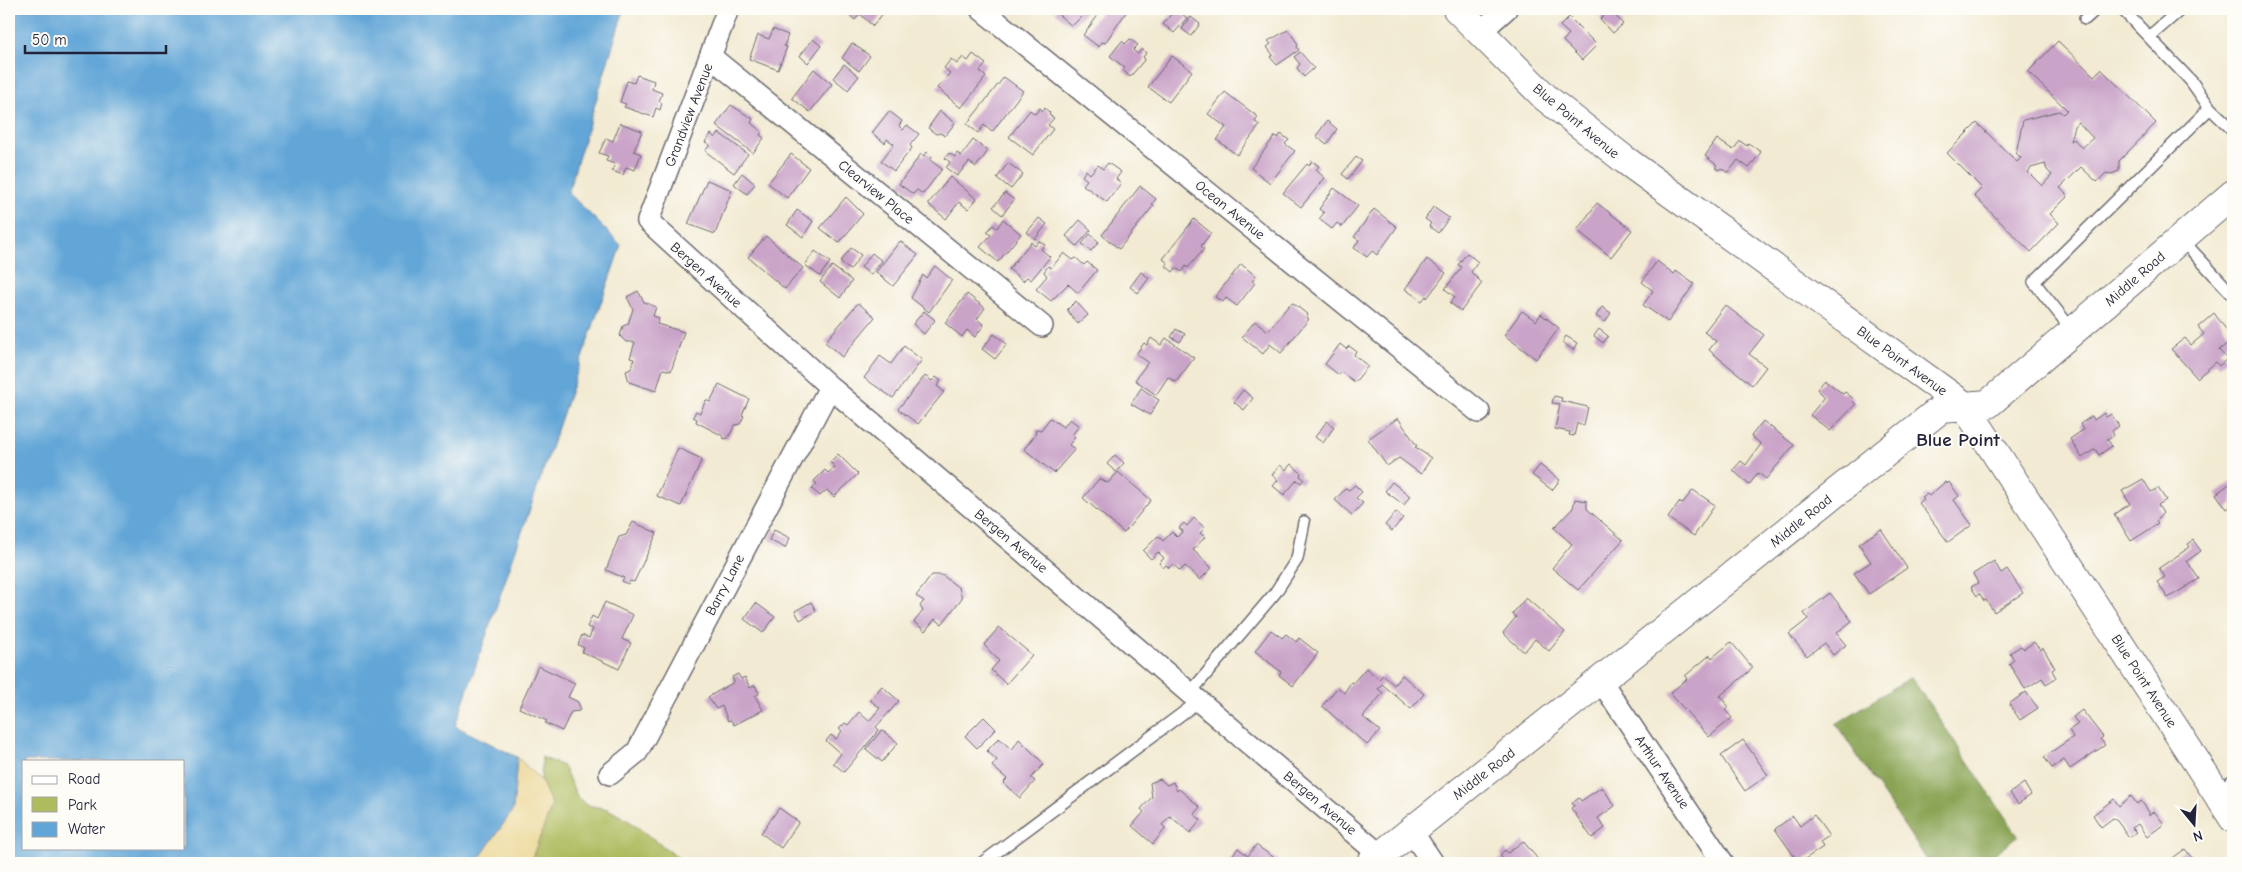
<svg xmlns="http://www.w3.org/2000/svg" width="2242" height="872" viewBox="0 0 2242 872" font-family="'Comic Neue',sans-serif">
<rect width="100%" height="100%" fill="#fdfcf7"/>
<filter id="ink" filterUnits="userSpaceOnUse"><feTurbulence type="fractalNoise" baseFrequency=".02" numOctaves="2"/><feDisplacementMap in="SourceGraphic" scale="10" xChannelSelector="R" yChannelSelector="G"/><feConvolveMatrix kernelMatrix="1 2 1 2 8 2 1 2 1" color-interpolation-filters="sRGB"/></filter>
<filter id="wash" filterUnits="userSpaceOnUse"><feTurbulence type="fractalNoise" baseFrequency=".0096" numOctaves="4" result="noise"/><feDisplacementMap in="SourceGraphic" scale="20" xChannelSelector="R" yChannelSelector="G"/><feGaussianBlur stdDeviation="1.12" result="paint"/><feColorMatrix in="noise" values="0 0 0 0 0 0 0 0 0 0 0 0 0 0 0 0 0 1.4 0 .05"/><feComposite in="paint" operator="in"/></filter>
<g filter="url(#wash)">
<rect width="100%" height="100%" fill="#f2ead2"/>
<path fill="#aebc5e" stroke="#686f4c" d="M 542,757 L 563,766 L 577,796 L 586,805 L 608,809 L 629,821 L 680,859 L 678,863 L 530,863 L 552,805 L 541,781 Z"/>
<path fill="#8aa455" stroke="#566348" d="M 1911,677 L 2018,836 L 1983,863 L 1929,863 L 1836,724 Z"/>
<path fill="#eeda9e" stroke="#887e6c" d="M 517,757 L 541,781 L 552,805 L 530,863 L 476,863 L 513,810 Z"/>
<path fill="#62a6d7" stroke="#426489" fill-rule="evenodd" d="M 9,9 L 624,9 L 568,192 L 621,245 L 455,726 L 517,757 L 513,810 L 476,863 L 9,863 ZM 24,761 L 184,761 L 184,848 L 24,848 Z"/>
<g id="blocks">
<path fill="#c9a3c8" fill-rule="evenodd" d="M 853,9 L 879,9 L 884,12 L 873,26 L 860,14 L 855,20 L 848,14 Z
M 1058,9 L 1089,9 L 1072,26 L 1055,12 Z
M 1103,9 L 1124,9 L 1127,11 L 1105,43 L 1102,42 L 1099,47 L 1083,35 Z
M 1176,9 L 1187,18 L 1174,33 L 1163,24 Z
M 1610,10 L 1623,24 L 1613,33 L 1600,19 Z
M 1191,17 L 1200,24 L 1191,36 L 1182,29 Z
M 1569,17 L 1597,45 L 1582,60 L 1563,41 L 1569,34 L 1560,26 Z
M 773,29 L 788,35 L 784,46 L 787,47 L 778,70 L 749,59 L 758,35 L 769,39 Z
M 1288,30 L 1298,44 L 1297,47 L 1299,50 L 1277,65 L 1270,57 L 1273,55 L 1267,47 L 1271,44 L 1268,41 Z
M 813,39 L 821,46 L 808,63 L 800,56 Z
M 1130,39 L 1138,45 L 1133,50 L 1138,54 L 1142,49 L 1146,53 L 1143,57 L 1145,59 L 1130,77 L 1123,70 L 1125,68 L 1110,56 L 1122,41 L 1125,44 Z
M 2058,41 L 2094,76 L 2101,69 L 2156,123 L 2119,161 L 2119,171 L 2111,174 L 2106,173 L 2097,182 L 2081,167 L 2060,188 L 2068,196 L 2050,214 L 2059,223 L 2031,252 L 1974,196 L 1982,188 L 1947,153 L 1977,123 L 2017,162 L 2021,158 L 2016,153 L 2023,120 L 2059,111 L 2063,114 L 2067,110 L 2028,72 ZM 2078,122 L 2093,138 L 2082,148 L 2074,139 L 2070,141 L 2074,126 ZM 2045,164 L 2047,170 L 2052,175 L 2042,186 L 2028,172 L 2031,168 Z
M 852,43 L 870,56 L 859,71 L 842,58 Z
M 1300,52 L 1314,68 L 1304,77 L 1297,68 L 1300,64 L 1294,57 Z
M 973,54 L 986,64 L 980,71 L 986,77 L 961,108 L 937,88 L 950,73 L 944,68 L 951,59 L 957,64 L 963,57 L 968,61 Z
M 1172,56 L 1192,71 L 1169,102 L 1148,87 Z
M 844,64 L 859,76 L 848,90 L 833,78 Z
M 814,69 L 832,84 L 810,112 L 792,98 Z
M 637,75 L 654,81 L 652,89 L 662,93 L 659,101 L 662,103 L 660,110 L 656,108 L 653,117 L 624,107 L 626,104 L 620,102 L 627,81 L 634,83 Z
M 1004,77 L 1023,91 L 992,132 L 984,125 L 978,133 L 967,124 Z
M 1225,92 L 1258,117 L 1255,122 L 1260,125 L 1237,155 L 1217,140 L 1226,127 L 1208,114 Z
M 731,105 L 753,119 L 751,123 L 762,132 L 760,135 L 764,138 L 753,153 L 716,125 Z
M 1040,108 L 1043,111 L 1045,108 L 1050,113 L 1049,115 L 1054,118 L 1048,125 L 1053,129 L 1033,155 L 1009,137 L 1030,110 L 1035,114 Z
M 889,111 L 902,121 L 899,126 L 903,130 L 907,125 L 919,134 L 910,145 L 912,148 L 894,171 L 881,161 L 894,144 L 887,139 L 885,143 L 872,133 Z
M 940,111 L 955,123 L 945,136 L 940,133 L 936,134 L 928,128 Z
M 1327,121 L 1337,129 L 1327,144 L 1316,136 Z
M 620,123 L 642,131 L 634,151 L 641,154 L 635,170 L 626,167 L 623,175 L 612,171 L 615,164 L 606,161 L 608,156 L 599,153 L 606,138 L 613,141 Z
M 719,133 L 748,154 L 734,173 L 705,151 L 710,145 L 705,142 L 711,134 L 715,138 Z
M 1281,134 L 1289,140 L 1285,144 L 1295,151 L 1270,183 L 1251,168 L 1275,136 L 1278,138 Z
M 1717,139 L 1733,150 L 1740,141 L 1747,146 L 1748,143 L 1761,152 L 1749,168 L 1738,160 L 1728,173 L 1721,168 L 1719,170 L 1715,167 L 1717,165 L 1705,156 Z
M 973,140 L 988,151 L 976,167 L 969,162 L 957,176 L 946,168 L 950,162 L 945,158 L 949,153 L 955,157 L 957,153 L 961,156 Z
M 927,152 L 932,157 L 930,160 L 942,169 L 923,194 L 917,190 L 913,194 L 899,184 L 921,154 L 924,156 Z
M 791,154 L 809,168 L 787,198 L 768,183 Z
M 1356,157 L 1362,161 L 1348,179 L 1342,174 Z
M 1312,161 L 1319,166 L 1316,170 L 1325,178 L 1301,207 L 1283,193 L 1307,164 L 1309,166 Z
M 1008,163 L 1023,174 L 1011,189 L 997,178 Z
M 1108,163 L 1121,172 L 1116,179 L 1121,183 L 1107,202 L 1083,185 L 1087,180 L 1082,176 L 1086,170 L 1090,174 L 1098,165 L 1103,169 Z
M 742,173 L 755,184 L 747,194 L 734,184 Z
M 950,177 L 977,199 L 968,209 L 959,202 L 946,219 L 928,204 Z
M 707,180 L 732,190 L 715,234 L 688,224 Z
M 1140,186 L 1156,199 L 1152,204 L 1154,205 L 1119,249 L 1102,235 Z
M 1334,188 L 1358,206 L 1342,227 L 1337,223 L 1332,229 L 1319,219 L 1324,213 L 1319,209 Z
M 1005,193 L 1014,200 L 1002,215 L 993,207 Z
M 846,197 L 863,214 L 839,243 L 820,228 Z
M 1597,203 L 1632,230 L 1611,257 L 1577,230 Z
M 1433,207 L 1449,218 L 1438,233 L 1429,226 L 1431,223 L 1425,219 Z
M 1374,209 L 1397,227 L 1377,255 L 1372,251 L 1367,257 L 1354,248 L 1359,240 L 1354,237 Z
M 797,210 L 813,221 L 803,237 L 787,225 Z
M 1039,218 L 1047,224 L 1035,239 L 1027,232 Z
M 1003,219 L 1021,234 L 998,262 L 980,247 L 991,235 L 987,232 L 993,225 L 997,228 Z
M 1194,219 L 1211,233 L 1201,246 L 1204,249 L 1188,268 L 1186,266 L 1182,272 L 1176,268 L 1173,272 L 1166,266 L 1168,263 L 1163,259 Z
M 1080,220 L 1091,230 L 1077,246 L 1066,236 Z
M 1090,234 L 1099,242 L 1091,251 L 1082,244 Z
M 766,236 L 803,268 L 785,289 L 748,257 Z
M 900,241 L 918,255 L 893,286 L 876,272 Z
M 1039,241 L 1045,245 L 1041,249 L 1050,257 L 1031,280 L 1027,277 L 1023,281 L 1009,269 L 1031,242 L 1035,246 Z
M 851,248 L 861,255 L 850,270 L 840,262 Z
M 815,251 L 830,262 L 820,276 L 805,265 Z
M 872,253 L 882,261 L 871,275 L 861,267 Z
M 1064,253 L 1073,260 L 1076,258 L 1084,265 L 1087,262 L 1097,270 L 1078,293 L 1068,284 L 1051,301 L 1036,289 L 1047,276 L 1044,272 L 1048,266 L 1051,268 Z
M 1467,253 L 1478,262 L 1471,272 L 1482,283 L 1461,311 L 1450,303 L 1455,297 L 1445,289 L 1462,267 L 1458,265 Z
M 1427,259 L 1446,273 L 1427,298 L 1426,296 L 1422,301 L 1405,289 Z
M 1657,261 L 1674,274 L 1676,271 L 1694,284 L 1668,322 L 1643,305 L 1653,291 L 1642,282 Z
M 1241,264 L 1256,276 L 1252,281 L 1255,283 L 1237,306 L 1226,298 L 1223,302 L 1215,297 Z
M 832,266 L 852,281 L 840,298 L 820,282 Z
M 935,266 L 952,280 L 929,312 L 911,298 L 923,275 L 926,278 Z
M 1141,272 L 1149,278 L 1138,293 L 1130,287 Z
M 638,291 L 644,302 L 656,307 L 653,316 L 659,318 L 657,324 L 684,332 L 671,371 L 663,369 L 656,391 L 629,382 L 626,371 L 631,369 L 634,359 L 630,358 L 635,342 L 626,342 L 620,336 L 623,326 L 628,324 L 633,309 L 627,297 Z
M 967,294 L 985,308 L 977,319 L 984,325 L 975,337 L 967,330 L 962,337 L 945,323 Z
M 1076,301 L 1088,315 L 1078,324 L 1067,310 Z
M 858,303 L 875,317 L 842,357 L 825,342 Z
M 1293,303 L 1308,315 L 1306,318 L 1309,319 L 1281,353 L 1270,344 L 1263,354 L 1242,337 L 1255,321 L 1268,331 L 1289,305 Z
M 1725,305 L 1764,335 L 1749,354 L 1766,367 L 1752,385 L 1709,350 L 1716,341 L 1704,332 Z
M 1602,307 L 1611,313 L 1605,322 L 1596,316 Z
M 924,311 L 935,320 L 924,334 L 913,324 Z
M 1522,311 L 1536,321 L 1541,314 L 1559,328 L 1536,359 L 1504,335 Z
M 2214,313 L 2233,339 L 2219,350 L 2227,359 L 2219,366 L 2216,362 L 2197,378 L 2171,349 L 2185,338 L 2191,345 L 2204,334 L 2198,327 Z
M 1176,329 L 1185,334 L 1180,342 L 1171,337 Z
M 1599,329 L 1608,336 L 1603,343 L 1594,336 Z
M 994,334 L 1007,344 L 995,359 L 982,349 Z
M 1566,336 L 1577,343 L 1573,350 L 1562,342 Z
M 1151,338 L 1161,345 L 1166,338 L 1194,358 L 1176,382 L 1168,377 L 1156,395 L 1135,380 L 1148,362 L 1136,354 L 1144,343 L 1147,345 Z
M 1340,344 L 1346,349 L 1349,346 L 1356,351 L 1354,355 L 1368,366 L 1355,382 L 1341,372 L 1339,375 L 1325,364 Z
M 904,346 L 922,360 L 893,398 L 864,378 L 880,356 L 891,364 Z
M 925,376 L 932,381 L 936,377 L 941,381 L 937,386 L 944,392 L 918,424 L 898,409 Z
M 1825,380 L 1843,394 L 1845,392 L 1854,399 L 1852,401 L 1856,404 L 1830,431 L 1810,415 L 1825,397 L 1817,389 Z
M 719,384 L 749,399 L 742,415 L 744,416 L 740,424 L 735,425 L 728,438 L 724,439 L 723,436 L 696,422 L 697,419 L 693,417 L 696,411 L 700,413 L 706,400 L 710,402 Z
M 1141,388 L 1159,400 L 1150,415 L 1131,404 Z
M 1243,390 L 1253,398 L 1244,410 L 1234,402 Z
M 1554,396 L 1562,398 L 1561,401 L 1588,407 L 1584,425 L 1577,423 L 1574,436 L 1569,435 L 1570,432 L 1555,429 L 1560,404 L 1552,403 Z
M 2104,413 L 2106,417 L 2111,414 L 2119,426 L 2112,431 L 2114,435 L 2107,439 L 2112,446 L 2099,455 L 2095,449 L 2082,458 L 2070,439 L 2083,430 L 2080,424 L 2092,416 L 2094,420 Z
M 1050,418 L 1063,427 L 1070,419 L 1079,426 L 1072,435 L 1075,437 L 1069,445 L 1075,449 L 1054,473 L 1024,449 L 1035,435 L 1036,429 L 1041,430 Z
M 1398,418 L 1417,446 L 1415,447 L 1431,458 L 1421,474 L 1399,458 L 1387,466 L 1368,439 Z
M 1327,421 L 1334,427 L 1323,443 L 1315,437 Z
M 1763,421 L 1794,445 L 1766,479 L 1758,473 L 1749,485 L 1733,470 L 1741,461 L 1746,465 L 1761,444 L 1751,436 Z
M 678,448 L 702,459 L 681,506 L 657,496 Z
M 838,454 L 858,474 L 834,497 L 827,490 L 820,496 L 812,489 L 817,484 L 814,481 L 825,470 L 828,473 L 835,467 L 830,462 Z
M 1115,455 L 1124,463 L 1116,472 L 1107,464 Z
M 1291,464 L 1301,473 L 1300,476 L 1304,479 L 1301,483 L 1297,480 L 1284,495 L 1273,486 L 1278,480 L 1272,475 L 1280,465 L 1286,470 Z
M 1540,465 L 1560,480 L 1552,490 L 1532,475 Z
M 1118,472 L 1151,500 L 1124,533 L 1083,498 L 1099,479 L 1108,483 Z
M 2143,479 L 2151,492 L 2158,488 L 2166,500 L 2158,505 L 2163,513 L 2156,521 L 2158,524 L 2131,541 L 2114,514 L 2130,504 L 2122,491 Z
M 1392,482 L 1410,496 L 1404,505 L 1385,491 Z
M 1945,482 L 1947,484 L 1949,482 L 1959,496 L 1954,500 L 1972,525 L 1948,542 L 1919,503 L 1924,499 L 1922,497 L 1927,494 L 1929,496 Z
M 2232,482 L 2233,504 L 2227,509 L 2216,494 Z
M 1355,485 L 1362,492 L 1356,498 L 1363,503 L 1352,515 L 1335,500 L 1346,488 L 1349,490 Z
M 1693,490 L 1715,505 L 1694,536 L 1668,518 L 1679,502 L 1682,504 Z
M 1575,499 L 1587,501 L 1587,509 L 1623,540 L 1578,590 L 1552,568 L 1572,544 L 1554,528 L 1573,508 Z
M 1396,512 L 1403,518 L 1392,531 L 1385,525 Z
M 1194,518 L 1205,528 L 1200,533 L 1205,537 L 1193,550 L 1212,568 L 1200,580 L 1185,566 L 1180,571 L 1173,564 L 1169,568 L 1166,565 L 1163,568 L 1159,563 L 1164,558 L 1158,552 L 1151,559 L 1143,551 L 1158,536 L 1163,541 L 1172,532 L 1177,537 L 1183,531 L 1179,528 L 1184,523 L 1187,526 Z
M 633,522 L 657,533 L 634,582 L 630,581 L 628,584 L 622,581 L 624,578 L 606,570 L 619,537 L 626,535 Z
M 1881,529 L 1907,568 L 1869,594 L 1854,573 L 1871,562 L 1859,544 Z
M 774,530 L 790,538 L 785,548 L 769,540 Z
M 2193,540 L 2201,551 L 2187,561 L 2199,579 L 2168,598 L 2157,582 L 2165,577 L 2159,568 L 2190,547 L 2188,544 Z
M 1994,561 L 2001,573 L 2007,569 L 2023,593 L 1994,612 L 1986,600 L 1984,601 L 1980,594 L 1977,596 L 1971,587 L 1978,583 L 1973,574 Z
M 932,575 L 942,575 L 959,588 L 962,598 L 942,624 L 935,619 L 925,631 L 914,622 L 923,611 L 920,606 L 924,601 L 916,596 Z
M 1830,593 L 1852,621 L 1836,633 L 1846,645 L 1833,655 L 1824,643 L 1807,656 L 1789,634 L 1808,619 L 1804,613 Z
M 1526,598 L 1565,632 L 1549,651 L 1535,639 L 1524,652 L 1503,633 L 1516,617 L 1512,614 Z
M 605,602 L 633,615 L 622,639 L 631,643 L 619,669 L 582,652 L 584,648 L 578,645 L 582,635 L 589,638 L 593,629 L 587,627 L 592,616 L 597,619 Z
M 811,602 L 816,611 L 800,620 L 795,611 Z
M 756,603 L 775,617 L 763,633 L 744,619 Z
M 999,627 L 1032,655 L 1006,684 L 991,670 L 999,661 L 984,645 Z
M 1271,630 L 1282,638 L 1286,634 L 1296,642 L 1299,638 L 1318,653 L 1293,686 L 1279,675 L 1281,672 L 1255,651 Z
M 1731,642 L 1753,668 L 1720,696 L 1729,707 L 1725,710 L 1732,718 L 1709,737 L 1670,693 L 1687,679 L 1685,676 L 1710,655 L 1712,658 Z
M 2034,642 L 2040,650 L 2043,648 L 2055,668 L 2052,670 L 2056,678 L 2046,684 L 2042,678 L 2025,689 L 2009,664 L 2014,660 L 2010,653 L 2021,646 L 2024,649 Z
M 538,666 L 575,683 L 568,697 L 578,702 L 580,708 L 579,711 L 571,712 L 562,731 L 545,723 L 547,721 L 519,708 Z
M 1366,668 L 1379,679 L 1383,675 L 1394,685 L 1402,675 L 1424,694 L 1411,709 L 1382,684 L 1378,689 L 1383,693 L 1363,717 L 1380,731 L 1367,745 L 1322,706 L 1338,687 L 1344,693 L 1351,682 L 1353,683 Z
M 738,674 L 741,679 L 745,677 L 750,688 L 755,685 L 759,694 L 755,696 L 763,710 L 734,725 L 731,720 L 728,721 L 722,706 L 716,709 L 708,697 L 734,682 L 732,677 Z
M 882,686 L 899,701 L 876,727 L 879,730 L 844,772 L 833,763 L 841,754 L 826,741 L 831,735 L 836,739 L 842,731 L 839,729 L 845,723 L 848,725 L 859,712 L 869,721 L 880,708 L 870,700 Z
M 2026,692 L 2038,708 L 2020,720 L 2009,704 Z
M 2082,710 L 2103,737 L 2100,739 L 2105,745 L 2070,769 L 2064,760 L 2052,768 L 2044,757 L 2073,737 L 2069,730 L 2078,724 L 2073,717 Z
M 984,717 L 996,729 L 977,748 L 965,736 Z
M 882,730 L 898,743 L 882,762 L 866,749 Z
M 999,738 L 1012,750 L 1019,739 L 1044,764 L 1031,778 L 1035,781 L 1020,798 L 1003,783 L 1007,779 L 992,766 L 997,760 L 987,751 Z
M 1743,740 L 1768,775 L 1745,791 L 1721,756 Z
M 1160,779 L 1167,785 L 1173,782 L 1177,791 L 1179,789 L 1200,807 L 1194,814 L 1201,820 L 1190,833 L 1170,816 L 1162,825 L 1166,828 L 1153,844 L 1132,826 L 1144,812 L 1141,809 L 1152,797 L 1150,783 Z
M 2024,783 L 2031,795 L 2018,804 L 2010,793 Z
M 1602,787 L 1615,806 L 1598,818 L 1605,828 L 1592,838 L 1571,808 L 1574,806 L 1572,803 L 1579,798 L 1581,801 Z
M 2131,796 L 2137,804 L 2141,801 L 2149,812 L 2149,816 L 2154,811 L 2164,824 L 2147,837 L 2138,824 L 2132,828 L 2136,832 L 2129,837 L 2117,821 L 2113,818 L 2101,827 L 2093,815 L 2114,799 L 2119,806 Z
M 779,808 L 799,822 L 781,848 L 761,833 Z
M 1814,815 L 1829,836 L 1820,842 L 1823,847 L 1799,863 L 1775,829 L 1793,816 L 1800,826 Z
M 1523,841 L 1541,863 L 1496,863 L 1502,858 L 1500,855 L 1505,850 L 1508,853 Z
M 1256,845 L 1282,863 L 1226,863 L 1238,848 L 1248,856 Z
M 2185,849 L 2196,863 L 2166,863 Z"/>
</g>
</g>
<g filter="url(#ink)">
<use href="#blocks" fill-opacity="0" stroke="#6b6870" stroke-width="1"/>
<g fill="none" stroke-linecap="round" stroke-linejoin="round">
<g stroke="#6b6870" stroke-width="14">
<path id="lane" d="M 2122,9 L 2191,81 L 2210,108
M 2085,19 L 2096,9
M 2149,37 L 2181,9
M 2181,239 L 2233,295
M 2073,331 L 2034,282 L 2210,108 L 2233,130
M 1190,693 L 1275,593 L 1297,559 L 1304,522
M 982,863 L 1199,701"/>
</g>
<g stroke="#6b6870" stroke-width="24">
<path id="street" d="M 728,9 L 648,221 L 830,387 L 1380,855
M 981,9 L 1479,412
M 1480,32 L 1506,9
M 711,57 L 1042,326
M 1601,681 L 1723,863
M 610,774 L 637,752 L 830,387
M 2219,797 L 2233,786
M 1412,832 L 1433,863"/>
</g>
<g stroke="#6b6870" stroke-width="30">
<path id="secondary" d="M 1457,9 L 1546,98 L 1625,160 L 1965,406 L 2233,818
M 1371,863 L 1942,408 L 1988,404 L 2233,194"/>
</g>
<use href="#lane" stroke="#fff" stroke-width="11"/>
<use href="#street" stroke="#fff" stroke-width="21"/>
<use href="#secondary" stroke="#fff" stroke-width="28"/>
</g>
</g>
<g text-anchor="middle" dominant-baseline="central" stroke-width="4" stroke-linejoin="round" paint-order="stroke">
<g font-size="14" fill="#22223b" stroke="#fdfcf7">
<text transform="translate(689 115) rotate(-69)">Grandview Avenue</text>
<text transform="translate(1576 121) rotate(40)">Blue Point Avenue</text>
<text transform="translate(876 192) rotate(39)">Clearview Place</text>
<text transform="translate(1230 210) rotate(39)">Ocean Avenue</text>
<text transform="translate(706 275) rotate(42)">Bergen Avenue</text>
<text transform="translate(2135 279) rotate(-41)">Middle Road</text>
<text transform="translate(1902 361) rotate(36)">Blue Point Avenue</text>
<text transform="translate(1801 521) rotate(-39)">Middle Road</text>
<text transform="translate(1011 541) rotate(40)">Bergen Avenue</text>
<text transform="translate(725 585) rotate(-62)">Barry Lane</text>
<text transform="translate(2144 681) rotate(57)">Blue Point Avenue</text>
<text transform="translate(1662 772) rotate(56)">Arthur Avenue</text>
<text transform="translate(1484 774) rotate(-38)">Middle Road</text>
<text transform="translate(1320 803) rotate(40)">Bergen Avenue</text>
</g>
<g font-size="19" font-weight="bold" fill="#22223b" stroke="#fdfcf7">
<text x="1958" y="440">Blue Point</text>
</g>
</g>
<rect width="2242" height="872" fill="none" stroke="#fdfcf7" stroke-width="30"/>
<rect x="22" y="760" width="162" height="90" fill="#fdfcf7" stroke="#a5a5ac"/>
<rect x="32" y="776" width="25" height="8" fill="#ffffff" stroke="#a5a5ac"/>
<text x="68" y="784" font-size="15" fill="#22223b">Road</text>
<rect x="32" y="797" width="25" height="15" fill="#aebc5e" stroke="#a5a5ac"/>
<text x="68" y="810" font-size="15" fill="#22223b">Park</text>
<rect x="32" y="822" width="25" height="15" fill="#62a6d7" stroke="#a5a5ac"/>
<text x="68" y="834" font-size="15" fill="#22223b">Water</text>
<g transform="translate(2194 824) rotate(162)" stroke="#fdfcf7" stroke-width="4" paint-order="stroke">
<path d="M0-4L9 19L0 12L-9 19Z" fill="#22223b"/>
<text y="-8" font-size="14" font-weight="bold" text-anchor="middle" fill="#22223b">N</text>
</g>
<path d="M25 45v8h141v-8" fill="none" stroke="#22223b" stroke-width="2.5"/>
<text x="32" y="45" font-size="15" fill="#22223b" stroke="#fdfcf7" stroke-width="4" paint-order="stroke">50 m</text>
</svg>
